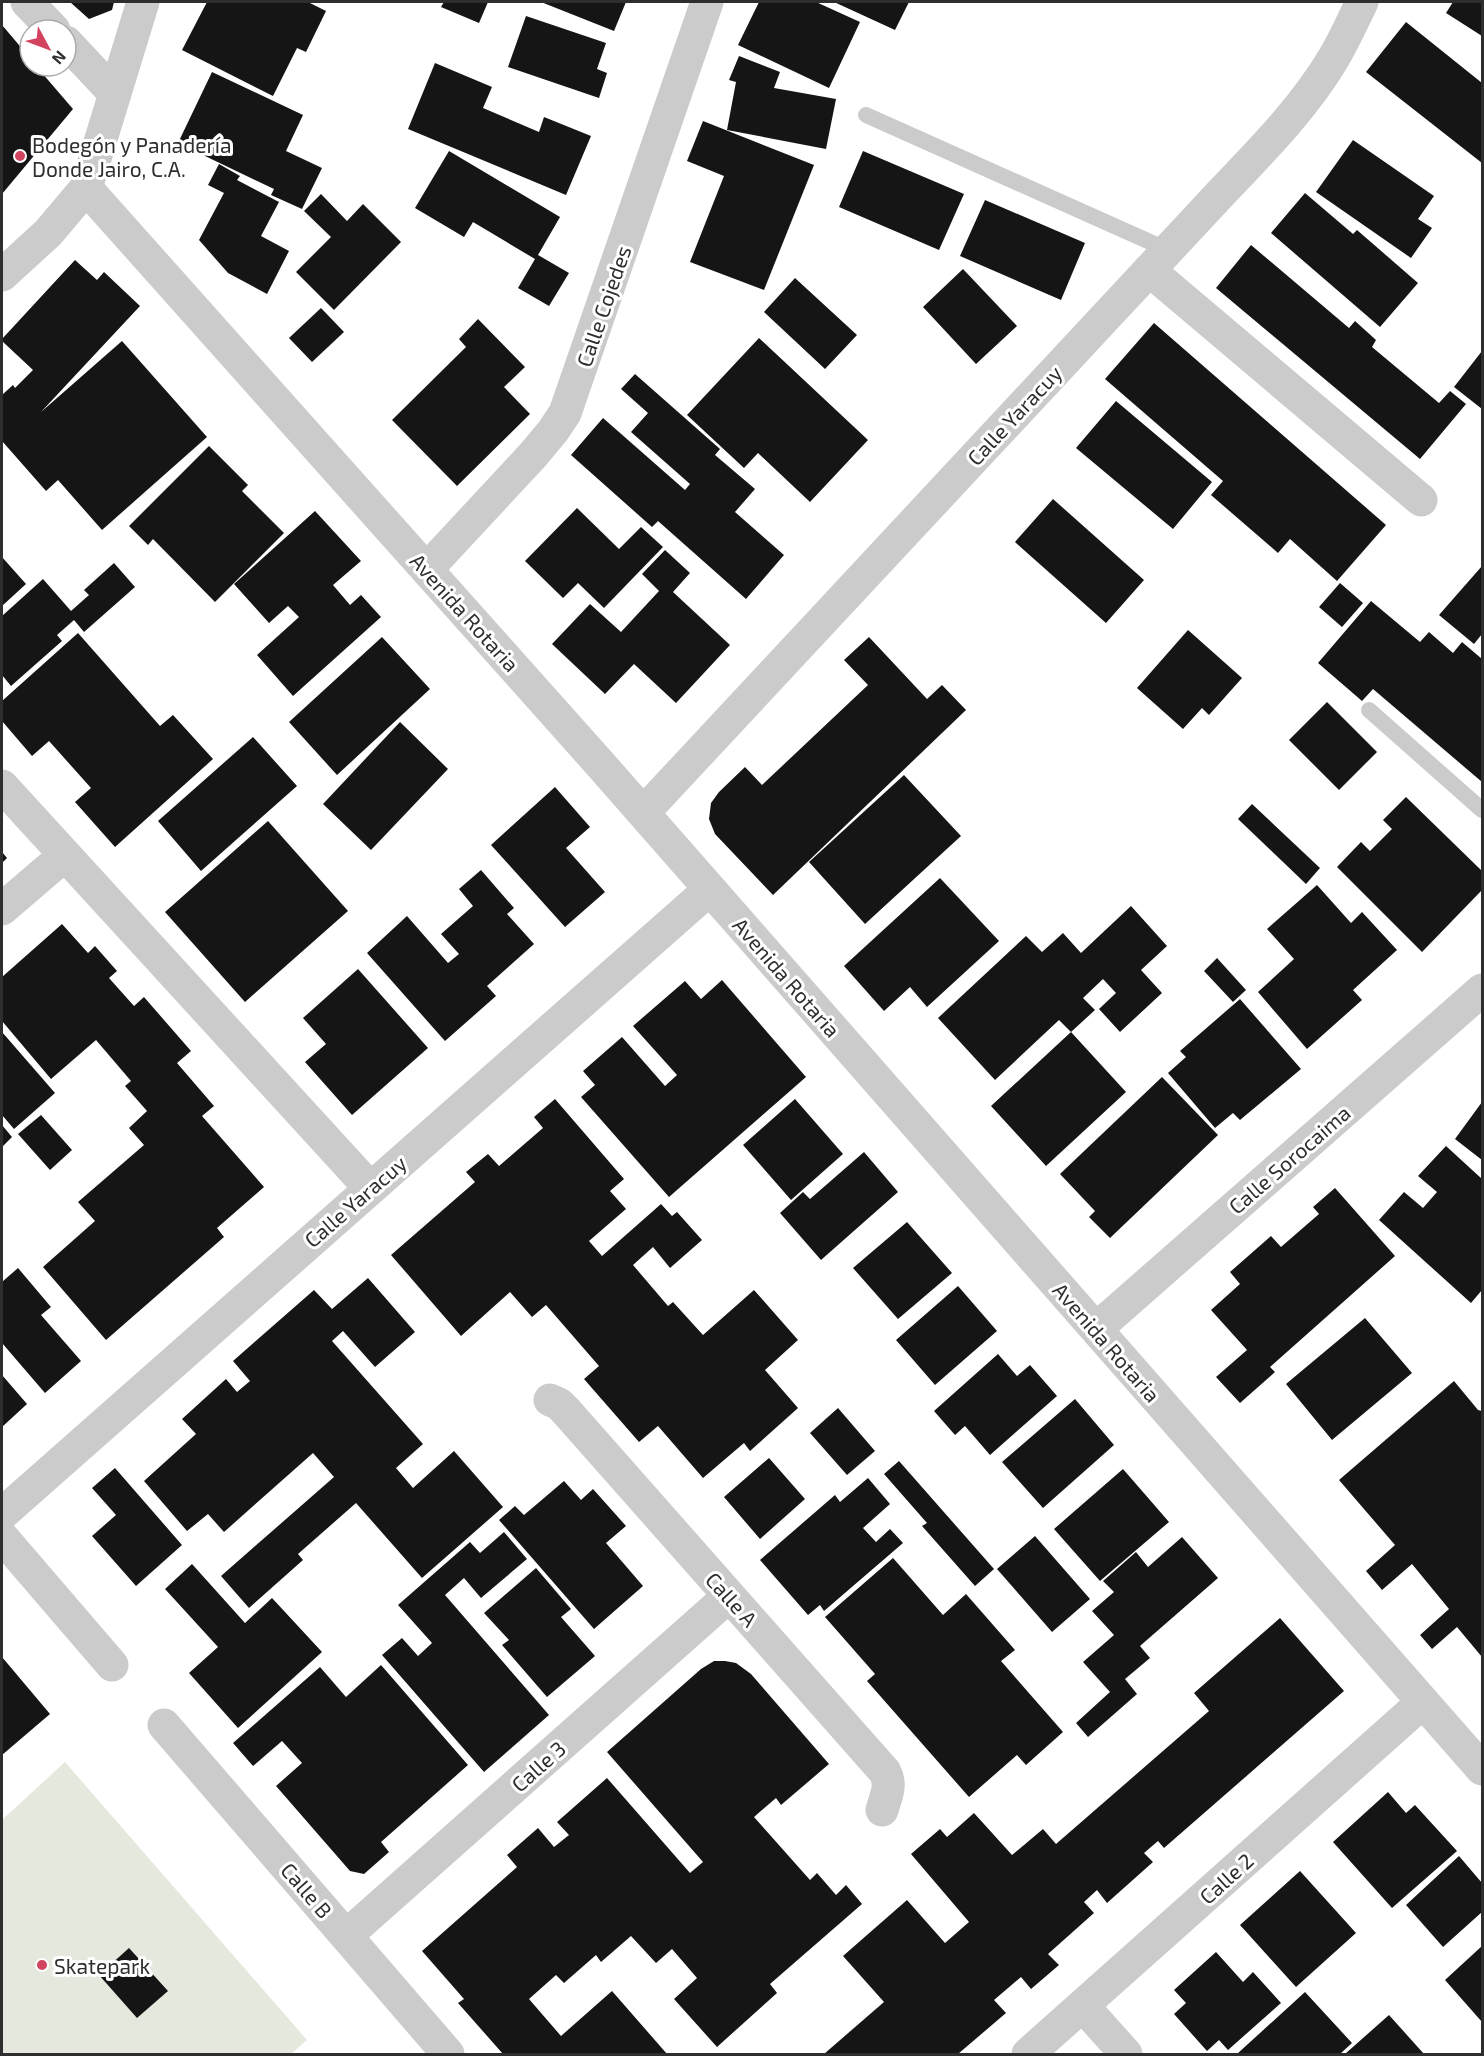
<svg xmlns="http://www.w3.org/2000/svg" width="1484" height="2056" viewBox="0 0 1484 2056" font-family="'Exo 2',sans-serif">
<rect width="100%" height="100%" fill="#fff"/>
<path fill="#e5e9dd" d="M 65,1762 L 307,2040 L 291,2054 L 2,2054 L 2,1820 Z"/>
<path fill="#151515" d="M 70,2 L 114,2 L 112,10 L 89,19 Z
M 207,2 L 308,2 L 326,11 L 306,52 L 297,48 L 273,96 L 182,50 Z
M 444,2 L 488,2 L 479,23 L 441,7 Z
M 541,2 L 626,2 L 614,31 Z
M 759,2 L 816,2 L 860,22 L 829,88 L 738,45 Z
M 834,2 L 909,2 L 895,30 Z
M 1453,2 L 1482,2 L 1482,36 L 1446,13 Z
M 526,16 L 606,43 L 597,69 L 607,73 L 599,98 L 508,67 Z
M 1406,22 L 1482,83 L 1482,163 L 1366,72 Z
M 2,25 L 30,58 L 30,66 L 36,66 L 73,109 L 2,194 Z
M 739,56 L 780,72 L 774,88 L 836,99 L 826,149 L 727,130 L 736,82 L 729,80 Z
M 435,63 L 492,87 L 483,108 L 539,132 L 544,117 L 591,136 L 566,195 L 408,129 Z
M 212,72 L 303,115 L 286,151 L 322,168 L 302,209 L 271,195 L 274,189 L 178,143 Z
M 703,121 L 814,165 L 764,290 L 690,262 L 724,176 L 687,161 Z
M 1353,140 L 1434,196 L 1418,219 L 1432,228 L 1411,258 L 1316,192 Z
M 449,151 L 560,217 L 538,255 L 569,273 L 549,306 L 518,288 L 535,259 L 473,222 L 464,237 L 415,208 Z
M 863,151 L 964,194 L 939,250 L 839,207 Z
M 219,164 L 240,176 L 237,180 L 279,202 L 261,236 L 289,251 L 267,294 L 228,273 L 199,240 L 224,193 L 208,185 Z
M 1305,193 L 1353,234 L 1357,230 L 1418,283 L 1380,327 L 1271,233 Z
M 321,194 L 347,221 L 363,204 L 401,242 L 334,310 L 296,272 L 331,237 L 304,211 Z
M 985,200 L 1085,243 L 1061,300 L 960,256 Z
M 1251,245 L 1349,328 L 1355,321 L 1376,340 L 1372,347 L 1439,403 L 1450,391 L 1466,404 L 1420,459 L 1216,288 Z
M 75,260 L 97,280 L 104,272 L 140,306 L 41,412 L 122,341 L 207,437 L 102,530 L 58,480 L 46,491 L 2,441 L 2,395 L 13,385 L 15,388 L 33,370 L 2,341 L 2,339 Z
M 963,269 L 1017,326 L 976,364 L 923,307 Z
M 795,278 L 857,335 L 825,369 L 764,312 Z
M 321,308 L 344,332 L 312,362 L 289,338 Z
M 478,319 L 525,367 L 504,387 L 530,414 L 457,486 L 392,420 L 466,347 L 459,339 Z
M 1154,323 L 1386,525 L 1337,581 L 1290,539 L 1278,553 L 1211,495 L 1223,481 L 1105,379 Z
M 759,338 L 868,440 L 810,502 L 758,453 L 744,468 L 687,415 Z
M 1482,351 L 1482,409 L 1454,387 Z
M 635,374 L 720,449 L 715,455 L 755,489 L 735,512 L 784,555 L 746,599 L 658,521 L 652,527 L 571,455 L 603,418 L 685,490 L 690,484 L 631,432 L 648,413 L 621,389 Z
M 1116,401 L 1212,482 L 1173,529 L 1076,448 Z
M 209,446 L 248,485 L 242,491 L 284,533 L 215,602 L 153,539 L 148,545 L 129,526 Z
M 1053,499 L 1144,580 L 1106,623 L 1015,542 Z
M 577,508 L 619,549 L 641,527 L 663,547 L 604,608 L 578,583 L 563,598 L 525,561 Z
M 315,511 L 361,561 L 333,585 L 350,605 L 361,595 L 381,617 L 293,696 L 257,655 L 299,617 L 288,606 L 269,623 L 234,584 Z
M 665,550 L 690,573 L 673,592 L 730,645 L 676,703 L 634,664 L 605,694 L 552,644 L 590,604 L 621,632 L 659,591 L 642,574 Z
M 2,557 L 26,584 L 2,606 Z
M 114,563 L 135,587 L 84,632 L 74,620 L 57,635 L 62,641 L 11,686 L 2,675 L 2,616 L 43,579 L 71,611 L 89,595 L 84,590 Z
M 1482,566 L 1482,634 L 1474,644 L 1439,615 Z
M 1340,583 L 1363,603 L 1342,627 L 1319,607 Z
M 1371,601 L 1420,642 L 1429,632 L 1453,653 L 1462,642 L 1482,659 L 1482,782 L 1373,689 L 1362,701 L 1318,663 Z
M 1188,630 L 1242,678 L 1209,715 L 1202,708 L 1183,729 L 1137,688 Z
M 78,633 L 160,726 L 173,715 L 213,759 L 115,847 L 75,802 L 91,788 L 49,741 L 32,756 L 2,721 L 2,701 Z
M 382,637 L 430,689 L 337,775 L 289,722 Z
M 869,637 L 927,699 L 942,685 L 966,710 L 773,895 L 715,834 L 709,819 L 711,803 L 719,792 L 745,767 L 762,785 L 868,685 L 844,660 Z
M 1327,702 L 1377,752 L 1339,790 L 1289,740 Z
M 400,722 L 448,769 L 371,850 L 323,804 Z
M 253,737 L 297,786 L 201,871 L 158,821 Z
M 904,775 L 961,836 L 865,924 L 809,862 Z
M 555,787 L 590,827 L 566,848 L 605,892 L 565,927 L 491,845 Z
M 1406,797 L 1482,871 L 1482,890 L 1422,952 L 1337,867 L 1361,842 L 1370,851 L 1392,829 L 1383,820 Z
M 1252,804 L 1320,868 L 1306,884 L 1238,819 Z
M 268,821 L 348,911 L 245,1002 L 165,912 Z
M 2,852 L 7,858 L 2,863 Z
M 481,870 L 514,908 L 507,914 L 534,944 L 487,986 L 496,996 L 445,1041 L 367,953 L 407,916 L 448,963 L 459,954 L 441,934 L 473,906 L 459,889 Z
M 940,878 L 999,941 L 927,1007 L 910,987 L 884,1011 L 844,966 Z
M 1317,885 L 1351,923 L 1362,912 L 1397,950 L 1353,990 L 1362,1000 L 1307,1049 L 1258,992 L 1294,959 L 1267,929 Z
M 1131,906 L 1167,946 L 1141,970 L 1162,993 L 1120,1032 L 1099,1009 L 1116,993 L 1103,979 L 1083,998 L 1095,1010 L 1071,1032 L 1059,1020 L 995,1080 L 938,1018 L 1026,936 L 1042,952 L 1063,933 L 1081,953 Z
M 62,924 L 88,953 L 95,946 L 117,971 L 109,978 L 134,1006 L 144,997 L 191,1051 L 177,1063 L 214,1106 L 202,1116 L 264,1187 L 217,1228 L 224,1237 L 106,1340 L 43,1267 L 95,1221 L 78,1202 L 144,1145 L 129,1128 L 147,1111 L 125,1086 L 131,1081 L 96,1040 L 51,1079 L 2,1021 L 2,977 Z
M 1217,958 L 1246,990 L 1233,1002 L 1204,971 Z
M 358,969 L 428,1048 L 352,1115 L 305,1062 L 326,1044 L 303,1018 Z
M 722,980 L 806,1077 L 669,1197 L 581,1097 L 595,1085 L 583,1071 L 622,1037 L 665,1086 L 677,1075 L 633,1026 L 685,981 L 701,999 Z
M 1240,999 L 1301,1069 L 1240,1120 L 1233,1113 L 1215,1128 L 1168,1073 L 1186,1057 L 1180,1051 Z
M 2,1032 L 55,1093 L 14,1129 L 2,1115 Z
M 1071,1032 L 1126,1092 L 1046,1166 L 991,1106 Z
M 1162,1077 L 1218,1135 L 1110,1238 L 1089,1217 L 1095,1211 L 1060,1174 Z
M 555,1099 L 624,1179 L 610,1191 L 626,1209 L 589,1241 L 602,1256 L 661,1204 L 672,1216 L 677,1212 L 702,1240 L 670,1268 L 653,1247 L 633,1265 L 668,1306 L 673,1302 L 703,1335 L 754,1290 L 798,1340 L 765,1370 L 798,1408 L 750,1451 L 744,1443 L 703,1478 L 658,1426 L 639,1442 L 584,1379 L 599,1366 L 546,1305 L 532,1317 L 510,1292 L 461,1336 L 391,1255 L 475,1182 L 466,1172 L 488,1154 L 499,1166 L 543,1128 L 534,1117 Z
M 795,1099 L 843,1154 L 791,1200 L 743,1145 Z
M 1482,1102 L 1482,1160 L 1455,1139 Z
M 41,1115 L 72,1150 L 50,1170 L 18,1134 Z
M 2,1125 L 12,1137 L 2,1147 Z
M 1446,1146 L 1482,1179 L 1482,1290 L 1471,1303 L 1379,1220 L 1404,1192 L 1423,1208 L 1437,1192 L 1418,1176 Z
M 864,1152 L 898,1192 L 821,1260 L 780,1213 L 803,1192 L 810,1199 Z
M 1335,1188 L 1395,1256 L 1270,1367 L 1275,1372 L 1240,1403 L 1216,1377 L 1247,1350 L 1211,1310 L 1240,1284 L 1230,1272 L 1271,1236 L 1281,1247 L 1319,1214 L 1313,1207 Z
M 907,1222 L 952,1273 L 898,1319 L 853,1268 Z
M 18,1268 L 51,1307 L 41,1315 L 81,1361 L 45,1393 L 2,1343 L 2,1282 Z
M 368,1278 L 415,1332 L 375,1367 L 343,1331 L 332,1341 L 423,1444 L 396,1468 L 413,1488 L 454,1451 L 503,1507 L 422,1578 L 356,1503 L 298,1554 L 303,1560 L 249,1608 L 221,1576 L 334,1477 L 313,1453 L 224,1532 L 208,1514 L 187,1531 L 144,1481 L 196,1434 L 182,1419 L 226,1379 L 237,1392 L 250,1381 L 233,1361 L 314,1290 L 332,1309 Z
M 958,1286 L 997,1331 L 935,1385 L 896,1340 Z
M 1365,1318 L 1412,1373 L 1332,1440 L 1286,1384 Z
M 998,1354 L 1017,1376 L 1030,1365 L 1057,1396 L 990,1455 L 965,1426 L 955,1435 L 934,1411 Z
M 2,1375 L 27,1404 L 2,1427 Z
M 1454,1381 L 1478,1410 L 1482,1411 L 1482,1657 L 1457,1627 L 1432,1649 L 1420,1635 L 1449,1609 L 1412,1564 L 1382,1590 L 1366,1571 L 1395,1545 L 1339,1480 Z
M 1075,1399 L 1114,1445 L 1043,1508 L 1002,1462 Z
M 838,1408 L 875,1451 L 847,1475 L 810,1433 Z
M 769,1458 L 805,1499 L 760,1539 L 724,1497 Z
M 899,1461 L 994,1569 L 975,1586 L 922,1526 L 927,1523 L 884,1474 Z
M 115,1468 L 182,1545 L 136,1586 L 92,1536 L 116,1515 L 92,1488 Z
M 1123,1469 L 1169,1522 L 1100,1581 L 1054,1529 Z
M 868,1478 L 890,1504 L 863,1528 L 876,1542 L 890,1529 L 903,1543 L 824,1611 L 820,1605 L 808,1615 L 760,1560 L 835,1495 L 840,1502 Z
M 564,1481 L 581,1500 L 593,1489 L 626,1526 L 606,1543 L 643,1586 L 594,1629 L 499,1520 L 515,1506 L 524,1515 Z
M 504,1532 L 527,1559 L 481,1598 L 464,1578 L 445,1595 L 549,1715 L 484,1772 L 382,1655 L 402,1638 L 418,1656 L 432,1643 L 398,1605 L 470,1542 L 480,1553 Z
M 1035,1536 L 1090,1599 L 1052,1632 L 997,1569 Z
M 1182,1537 L 1218,1578 L 1140,1646 L 1150,1658 L 1125,1679 L 1137,1694 L 1088,1737 L 1076,1723 L 1110,1692 L 1083,1662 L 1114,1635 L 1092,1611 L 1114,1592 L 1103,1581 L 1136,1552 L 1148,1567 Z
M 893,1558 L 943,1615 L 966,1594 L 1015,1650 L 1001,1661 L 1063,1732 L 1026,1765 L 1017,1755 L 969,1797 L 867,1681 L 875,1674 L 825,1617 Z
M 192,1564 L 245,1623 L 272,1598 L 322,1652 L 238,1728 L 189,1673 L 218,1647 L 165,1589 Z
M 536,1568 L 571,1609 L 561,1617 L 595,1656 L 547,1697 L 502,1645 L 509,1640 L 484,1613 Z
M 1280,1618 L 1344,1691 L 1164,1848 L 1158,1841 L 1144,1853 L 1153,1862 L 1107,1903 L 1097,1890 L 1084,1902 L 1094,1913 L 1048,1954 L 1059,1965 L 1031,1989 L 1021,1977 L 994,2000 L 1006,2013 L 958,2054 L 824,2054 L 884,2002 L 843,1956 L 907,1900 L 945,1943 L 969,1922 L 911,1854 L 940,1829 L 947,1837 L 974,1813 L 1012,1855 L 1043,1829 L 1056,1844 L 1209,1711 L 1194,1693 Z
M 2,1657 L 50,1714 L 2,1755 Z
M 714,1661 L 725,1661 L 736,1663 L 751,1674 L 829,1764 L 781,1805 L 776,1798 L 754,1817 L 810,1880 L 817,1873 L 836,1895 L 846,1885 L 862,1904 L 770,1984 L 777,1993 L 717,2047 L 674,1999 L 697,1978 L 672,1949 L 656,1963 L 631,1936 L 601,1962 L 596,1955 L 564,1983 L 556,1975 L 529,1999 L 561,2036 L 612,1991 L 667,2054 L 503,2054 L 458,2003 L 464,1999 L 422,1951 L 517,1867 L 507,1855 L 538,1828 L 554,1847 L 569,1835 L 557,1822 L 607,1778 L 690,1873 L 703,1862 L 607,1752 L 701,1669 Z
M 381,1665 L 468,1765 L 381,1842 L 389,1852 L 364,1874 L 350,1871 L 276,1786 L 302,1763 L 282,1741 L 253,1766 L 233,1743 L 320,1667 L 346,1697 Z
M 1388,1792 L 1406,1813 L 1415,1805 L 1457,1851 L 1392,1908 L 1333,1842 Z
M 1459,1856 L 1482,1883 L 1482,1912 L 1443,1947 L 1406,1905 Z
M 1300,1871 L 1356,1933 L 1296,1987 L 1240,1925 Z
M 1482,1946 L 1482,2022 L 1445,1980 Z
M 129,1948 L 168,1991 L 137,2018 L 99,1975 Z
M 1216,1952 L 1243,1982 L 1253,1972 L 1281,2003 L 1228,2050 L 1219,2040 L 1207,2051 L 1174,2014 L 1186,2003 L 1174,1990 Z
M 1305,1992 L 1352,2043 L 1340,2054 L 1237,2054 Z
M 1389,2015 L 1424,2054 L 1345,2054 Z"/>
<g fill="none" stroke-linecap="round" stroke-linejoin="round">
<path stroke="#cbcbcb" stroke-width="16" d="M 866,115 L 1168,250
M 1369,710 L 1482,810"/>
<path stroke="#cbcbcb" stroke-width="33" d="M 27,2 L 54,30
M 66,42 L 115,94
M 86,188 L 601,765 L 1482,1769
M 1149,270 L 1421,500
M 2,275 L 48,233 L 86,188 L 143,2
M 427,569 L 533,455 L 553,431 L 565,413 L 707,2
M 2,786 L 370,1188
M 643,813 L 1222,192 C 1262,150 1303,109 1333,59 C 1344,41 1353,20 1362,2
M 2,909 L 65,855
M 1096,1329 L 1482,990
M 550,1400 L 559,1404 L 566,1411 L 885,1772 C 892,1785 886,1796 882,1810
M 2,1514 L 710,889
M 2,1537 L 112,1665
M 164,1725 L 448,2054
M 346,1936 L 729,1596
M 1083,2006 L 1126,2054
M 1028,2054 L 1423,1702"/>
</g>
<g fill="#d1435f" stroke="#fff" stroke-width="2">
<circle cx="20" cy="156" r="6"/>
<circle cx="42" cy="1965" r="6"/>
</g>
<g text-anchor="middle" dominant-baseline="central" stroke-width="6" stroke-linejoin="round" paint-order="stroke">
<g font-size="21" fill="#2e2e2e" stroke="#fff" text-anchor="start">
<text x="32" y="144">Bodegón y Panadería<tspan x="32" dy="24">Donde Jairo, C.A.</tspan></text>
<text x="54" y="1965">Skatepark</text>
</g>
<g font-size="21" fill="#2e2e2e" stroke="#fff">
<text transform="translate(603 306) rotate(-71)">Calle Cojedes</text>
<text transform="translate(1014 415) rotate(-47)">Calle Yaracuy</text>
<text transform="translate(465 612) rotate(48)">Avenida Rotaria</text>
<text transform="translate(787 977) rotate(49)">Avenida Rotaria</text>
<text transform="translate(1289 1159) rotate(-41)">Calle Sorocaima</text>
<text transform="translate(355 1201) rotate(-41)">Calle Yaracuy</text>
<text transform="translate(1107 1342) rotate(49)">Avenida Rotaria</text>
<text transform="translate(732 1599) rotate(48)">Calle A</text>
<text transform="translate(538 1766) rotate(-42)">Calle 3</text>
<text transform="translate(1226 1878) rotate(-42)">Calle 2</text>
<text transform="translate(307 1890) rotate(49)">Calle B</text>
</g>
</g>
<rect width="1484" height="2056" fill="none" stroke="#2e2e2e" stroke-width="6"/>
<g transform="translate(48 48) rotate(131)"><circle r="28" fill="#ffffff" stroke="#ababab" stroke-width="1.5"/>
<path d="M0-4.5L10 22L0 15L-10 22Z" fill="#d1435f"/>
<text y="-9" font-size="16" font-weight="bold" text-anchor="middle" fill="#2e2e2e">N</text>
</g>
</svg>
